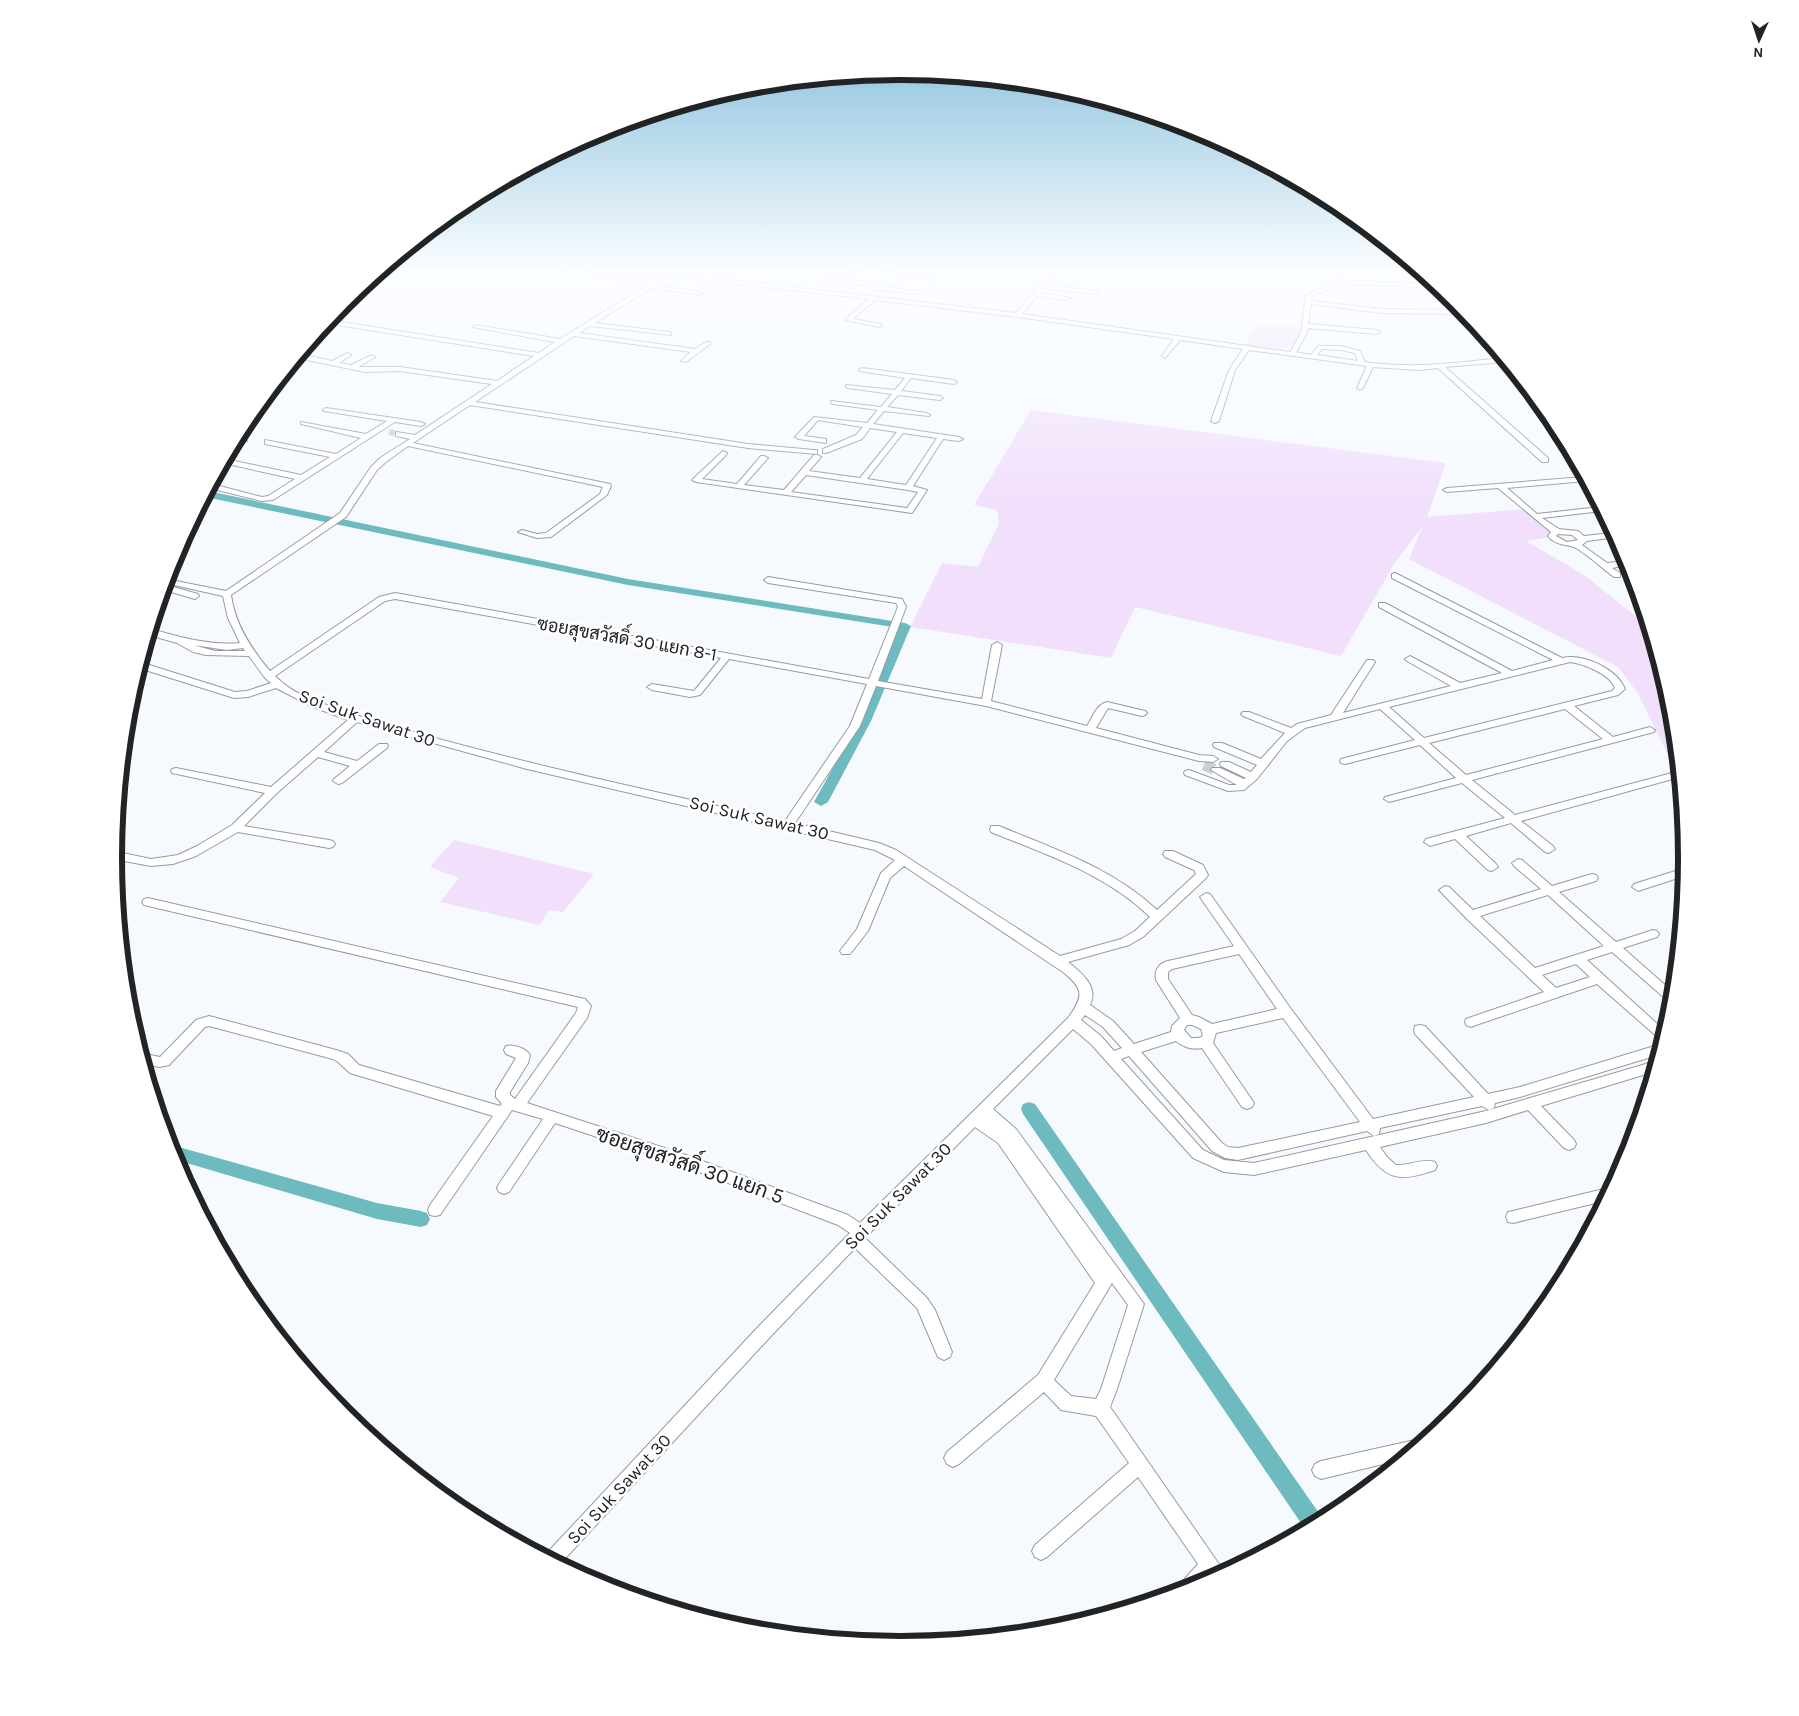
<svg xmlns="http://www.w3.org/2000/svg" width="1799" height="1716" viewBox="0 0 1799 1716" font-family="Karla,Sarabun,sans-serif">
<rect width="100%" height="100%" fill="#f6faff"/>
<path fill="#f1dffc" d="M 1258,325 L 1298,326 L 1300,330 L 1295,341 L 1286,350 L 1244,345 Z
M 1031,410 L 1446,463 L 1427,517 L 1526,509 L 1552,530 L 1550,537 L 1526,541 L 1584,575 L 1639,619 L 1645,619 L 1671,705 L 1676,756 L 1669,757 L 1637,692 L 1618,667 L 1409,559 L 1423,526 L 1396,561 L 1341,656 L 1135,607 L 1111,658 L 910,627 L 942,563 L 978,567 L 999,524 L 997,510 L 974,505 Z
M 454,840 L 594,874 L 563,912 L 549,910 L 540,925 L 440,902 L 459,878 L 430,867 Z"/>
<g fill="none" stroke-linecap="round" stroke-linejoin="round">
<path fill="#6dbbbf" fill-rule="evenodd" d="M 208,491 L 628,579 L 905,623 L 911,626 L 871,721 L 828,802 L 821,806 L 814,802 L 859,721 L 899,628 L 628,585 L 205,497 Z
M 1029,1102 L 1035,1104 L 1323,1519 L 1305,1529 L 1023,1114 L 1021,1109 L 1023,1104 Z
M 168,1144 L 377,1203 L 421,1211 L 427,1213 L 430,1219 L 427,1225 L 421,1227 L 377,1219 L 173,1159 Z"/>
<path stroke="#cbcfd3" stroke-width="6" stroke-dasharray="6 3" stroke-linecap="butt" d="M 389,432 L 399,434"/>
<path stroke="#cbcfd3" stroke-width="11" stroke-dasharray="11 5" stroke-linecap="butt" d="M 1204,765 L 1216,770"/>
<g stroke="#969ba1" stroke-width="2">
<path id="minor" d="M 554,269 L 572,269 L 653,281 L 669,269 L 676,269 L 671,273 L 1016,313 L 1054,269 L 1060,269 L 1047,285 L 1100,292 L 1097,294 L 1044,288 L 1040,293 L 1071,298 L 1068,300 L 1037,296 L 1022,314 L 1290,352 L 1301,333 L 1306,295 L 1328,286 L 1335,280 L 1436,285 L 1440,288 L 1338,283 L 1332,288 L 1312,296 L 1311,301 L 1382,309 L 1454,310 L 1457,312 L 1454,314 L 1382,313 L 1311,304 L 1308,324 L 1377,330 L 1380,332 L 1377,334 L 1308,328 L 1307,333 L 1296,352 L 1311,355 L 1318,346 L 1341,346 L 1360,351 L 1365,362 C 1411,369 1456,363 1502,358 L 1505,362 L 1445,367 L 1548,458 L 1548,462 L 1542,462 L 1438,368 L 1418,370 L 1373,367 L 1363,388 L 1360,390 L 1357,388 L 1367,366 L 1249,350 L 1235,370 L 1219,421 L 1215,423 L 1211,421 L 1229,370 L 1243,349 L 1180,340 L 1165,358 L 1162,356 L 1174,339 L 1018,317 L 875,300 L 853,319 L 881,324 L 881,326 L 879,327 L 845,320 L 869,299 L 667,276 L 655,285 L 703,293 L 700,295 L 651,288 L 595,323 L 669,332 L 671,333 L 671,335 L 590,326 L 579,333 L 695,349 L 706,342 L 710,342 L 710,344 L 686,362 L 681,361 L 691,352 L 574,336 L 475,402 L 748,444 L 814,450 L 817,450 L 817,454 L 748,448 L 470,405 L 413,443 L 610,484 L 611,486 L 607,495 L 551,537 L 537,538 L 518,532 L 522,530 L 537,534 L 546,533 L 600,494 L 603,487 L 408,446 L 386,462 L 377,470 L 346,517 L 231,595 C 235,625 252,650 270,671 L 379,597 L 395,593 L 869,679 L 898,607 L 896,603 L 768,583 L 764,580 L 768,577 L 902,599 L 906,607 L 878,681 L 982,699 L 992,645 L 997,642 L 1002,645 L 991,701 L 1087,726 C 1093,717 1096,705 1107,702 L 1145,711 L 1147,713 L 1145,715 L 1142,716 L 1108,708 L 1096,728 L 1199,755 L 1213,756 L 1218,759 L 1213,762 L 1199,761 L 986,706 L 876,686 L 860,726 L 795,823 L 879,843 L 896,850 L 1060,956 L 1121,939 L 1135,931 L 1150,917 C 1106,874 1047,855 991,832 L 990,829 L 991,826 L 999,826 C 1054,849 1113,868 1157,910 L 1196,874 L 1194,870 L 1165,857 L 1163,854 L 1165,851 L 1173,851 L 1203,865 L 1208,875 L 1206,878 L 1143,937 L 1129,945 L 1068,962 C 1082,973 1099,987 1090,1005 L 1113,1021 L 1134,1044 L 1171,1032 L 1172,1026 L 1180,1018 L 1156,980 C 1154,970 1159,963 1168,961 L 1234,946 L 1200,897 L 1206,893 L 1210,894 L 1291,1009 L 1373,1119 L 1474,1097 L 1415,1034 L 1414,1030 L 1415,1026 L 1420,1025 L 1425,1026 L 1488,1094 L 1520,1087 L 1661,1044 L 1658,1055 L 1520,1097 L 1495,1103 L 1494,1108 L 1489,1110 L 1482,1106 L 1380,1128 L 1379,1134 L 1374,1136 L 1367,1131 L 1238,1160 L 1225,1158 L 1212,1151 L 1129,1056 L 1121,1059 L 1203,1150 L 1224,1160 L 1254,1163 L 1486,1111 L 1656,1061 L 1653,1072 L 1541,1106 L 1574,1140 L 1576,1144 L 1574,1148 L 1569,1150 L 1564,1148 L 1528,1110 L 1486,1123 L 1380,1147 L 1387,1157 L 1396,1165 C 1409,1166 1423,1158 1435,1162 L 1437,1166 L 1435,1170 C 1401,1182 1386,1181 1366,1150 L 1254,1175 L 1224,1172 L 1193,1158 L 1091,1044 L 1073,1029 L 993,1109 L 1016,1129 L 1144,1304 L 1117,1389 L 1110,1407 L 1223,1570 L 1224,1572 L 1200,1585 L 1179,1591 L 1178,1589 L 1181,1583 L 1198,1564 L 1138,1477 L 1047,1557 L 1041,1560 L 1035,1557 L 1032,1551 L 1035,1545 L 1129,1463 L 1096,1416 L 1061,1410 L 1044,1392 L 959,1464 L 953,1467 L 947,1464 L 944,1458 L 947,1452 L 1038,1375 L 1095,1283 L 998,1143 L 975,1127 L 865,1238 L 927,1298 L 935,1310 L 952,1352 L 950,1357 L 944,1360 L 938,1357 L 917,1308 L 855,1248 L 771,1336 L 560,1564 L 545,1556 L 546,1554 L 759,1326 L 850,1233 L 838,1225 L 681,1165 L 555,1123 L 509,1192 L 504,1194 L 499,1192 L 497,1188 L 499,1184 L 543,1119 L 512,1110 L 440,1215 L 435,1216 L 430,1215 L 428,1210 L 430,1205 L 493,1116 L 350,1073 L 338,1062 L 333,1059 L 209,1026 L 205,1027 L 169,1065 L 159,1067 L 144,1064 L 141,1053 L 160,1057 L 196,1020 L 209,1016 L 336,1050 L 348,1054 L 359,1065 L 500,1106 L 502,1104 L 496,1097 L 496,1091 L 516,1058 L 506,1054 L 504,1050 L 506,1046 C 513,1044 526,1048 530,1055 L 528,1063 L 510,1092 L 510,1095 L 515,1099 L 576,1013 L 578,1007 L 144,905 L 142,902 L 144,899 L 148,898 L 585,999 L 591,1006 L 587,1018 L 527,1103 L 689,1156 L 848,1215 L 860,1223 L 1068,1018 C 1084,996 1084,989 1063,972 L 904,866 L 890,878 L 868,931 L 850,954 L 842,954 L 840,951 L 857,929 L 881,873 L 895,860 L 875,850 L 527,769 L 357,722 L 324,752 L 357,761 L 379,744 L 387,744 L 388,746 L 387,748 L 342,783 L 338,784 L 333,781 L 334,779 L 350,766 L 318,757 L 277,793 L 244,826 L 329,840 L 333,841 L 335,844 L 333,847 L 329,848 L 238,832 L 196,856 L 173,864 L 151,866 L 113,859 L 113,851 L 151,859 L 178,855 L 197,846 L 232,825 L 265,793 L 172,773 L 171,771 L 172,769 L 176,768 L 271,787 L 348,720 L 313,707 L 276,688 L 248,697 L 234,698 L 139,668 L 141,662 L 143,663 L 235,692 L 247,691 L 271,683 L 265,678 L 249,656 L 206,655 L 193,652 L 177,643 L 149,635 L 151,629 C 180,637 210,646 240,643 L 228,618 L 223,596 L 165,583 L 166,579 L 226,591 L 340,513 L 371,467 L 380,458 L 410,439 L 396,436 L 396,432 L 415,435 L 492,384 L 400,371 L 365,372 L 297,358 L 300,354 L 332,361 L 348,353 L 351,355 L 350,356 L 339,363 L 351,365 L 372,355 L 375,357 L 374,358 L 358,367 L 400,367 L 497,381 L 534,356 L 325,323 L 328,320 L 539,353 L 555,342 L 473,327 L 476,325 L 560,339 L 649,284 ZM 1322,349 L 1341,350 L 1355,353 L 1358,361 L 1317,355 ZM 395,599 L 721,658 L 694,691 L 652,684 L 647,687 L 652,690 L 690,697 L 700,695 L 729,659 L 867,684 L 850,726 L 785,821 C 664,794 544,768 424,735 C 402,729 380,723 359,716 C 330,705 297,699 275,676 L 385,601 ZM 193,645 L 227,650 L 243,648 L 245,651 L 215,651 ZM 1239,954 L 1277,1009 L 1212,1024 L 1199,1017 L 1192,1015 L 1168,979 L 1168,972 L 1172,969 ZM 1085,1015 L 1103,1027 L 1122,1048 L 1114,1051 L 1101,1036 L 1081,1020 ZM 1283,1018 L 1360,1122 L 1238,1148 L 1228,1147 L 1222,1143 L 1141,1052 L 1176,1041 C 1183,1047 1192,1050 1202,1048 L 1242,1107 L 1247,1109 L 1252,1107 L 1254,1103 L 1213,1043 L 1216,1033 ZM 1187,1025 L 1192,1025 L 1201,1029 L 1203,1036 L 1199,1038 L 1191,1038 L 1184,1030 ZM 1112,1283 L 1128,1305 L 1101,1389 L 1096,1399 L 1071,1396 L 1054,1380 Z
M 850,269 L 871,269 L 934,278 L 931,280 Z
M 826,278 L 878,283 L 881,285 L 880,286 L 920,292 L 917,294 L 871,289 L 869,286 L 824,281 Z
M 862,368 L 954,380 L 957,382 L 954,384 L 911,378 L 901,391 L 940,396 L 943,398 L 940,400 L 898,395 L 887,407 L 927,413 L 930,415 L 929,416 L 884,411 L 873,424 L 959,437 L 963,439 L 959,441 L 943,439 L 913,486 L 927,490 L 912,513 L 696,482 L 692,480 L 723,451 L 727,453 L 726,455 L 702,479 L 737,484 L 761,456 L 764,456 L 768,458 L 744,485 L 784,490 L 814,455 L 817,455 L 821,457 L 809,471 L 860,478 L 897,432 L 870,428 L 862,439 L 826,453 L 823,453 L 823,449 L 856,435 L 863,427 L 818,420 L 804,436 L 826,439 L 826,443 L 799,439 L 795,437 L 814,417 L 867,423 L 878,410 L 833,404 L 831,403 L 831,401 L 881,407 L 892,394 L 848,388 L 846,387 L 846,385 L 895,390 L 905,378 L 860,371 L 859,370 ZM 903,433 L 937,438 L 906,485 L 867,479 ZM 806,475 L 908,490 L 918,492 L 907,508 L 791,492 Z
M 326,408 L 421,422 L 425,424 L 421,426 L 395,422 L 273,500 L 262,501 L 209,488 L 212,484 L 262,497 L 268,496 L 295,479 L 223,463 L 225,459 L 301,475 L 330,457 L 265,444 L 265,440 L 336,454 L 361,438 L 301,424 L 301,422 L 366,434 L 387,421 L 324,411 L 323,410 Z
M 240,439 L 247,441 L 231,448 L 234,442 Z
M 1584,477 L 1586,481 L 1507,488 L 1537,514 L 1600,507 L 1602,511 L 1542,518 L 1559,529 L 1578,531 L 1584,536 L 1613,533 L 1616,537 L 1587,541 L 1582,545 L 1607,563 L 1627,561 L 1629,565 L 1612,568 L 1620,573 L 1620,577 L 1614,577 C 1602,568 1589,556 1576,548 C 1566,543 1557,547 1548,536 L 1551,532 L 1498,488 L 1447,492 L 1443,490 L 1447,488 ZM 1558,534 L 1572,535 L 1578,540 L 1567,542 L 1556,536 Z
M 1395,573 L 1562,658 C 1583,653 1617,669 1625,689 L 1618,695 L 1574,706 L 1613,737 L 1650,727 L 1655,730 L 1654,732 L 1472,780 L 1515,815 L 1672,773 L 1677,776 L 1676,778 L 1521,821 L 1553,846 L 1555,849 L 1549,853 L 1545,852 L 1511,823 L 1466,836 L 1496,864 L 1498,867 L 1492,871 L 1488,870 L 1455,839 L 1430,846 L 1424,842 L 1426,839 L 1505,818 L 1462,783 L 1389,802 L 1384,799 L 1385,797 L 1456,778 L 1420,745 L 1345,764 L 1341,763 L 1340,761 L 1341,759 L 1415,740 L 1380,709 L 1305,728 L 1287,741 L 1257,779 L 1244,790 L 1228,791 L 1185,775 L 1184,773 L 1185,771 L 1189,770 L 1229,785 L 1237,785 L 1211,770 L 1212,768 L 1220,768 L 1244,779 L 1246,778 L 1221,766 L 1220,764 L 1221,762 L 1229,762 L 1251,772 L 1257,765 L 1214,747 L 1213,745 L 1214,743 L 1222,743 L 1261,759 L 1285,733 L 1243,716 L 1241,714 L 1243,712 L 1249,712 L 1291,728 L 1297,724 L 1331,715 L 1367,660 L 1373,660 L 1375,662 L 1343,713 L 1451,686 L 1407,661 L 1405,659 L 1410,656 L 1460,683 L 1502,673 L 1379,607 L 1379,603 L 1385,603 L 1512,671 L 1553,660 L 1392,578 L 1392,574 ZM 1570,662 C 1584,664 1610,674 1615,688 L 1612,691 L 1424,738 L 1389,707 ZM 1565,709 L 1603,739 L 1466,775 L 1429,743 Z
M 170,586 L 198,594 L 199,596 L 195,599 L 171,592 L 160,597 L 163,590 Z
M 1518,859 L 1522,860 L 1552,886 L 1592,874 L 1596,875 L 1598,878 L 1596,881 L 1559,892 L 1616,942 L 1653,930 L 1657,931 L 1659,934 L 1657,937 L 1623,948 L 1673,992 L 1672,1003 L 1668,1001 L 1612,952 L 1587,960 L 1665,1031 L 1662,1041 L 1597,984 L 1476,1025 L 1471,1027 L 1466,1025 L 1465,1022 L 1466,1019 L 1544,992 L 1466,918 L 1439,890 L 1445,886 L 1449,887 L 1473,910 L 1541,889 L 1514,866 L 1512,863 ZM 1548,895 L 1604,946 L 1535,968 L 1480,916 ZM 1576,964 L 1590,977 L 1556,988 L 1542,975 Z
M 1685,868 L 1684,876 L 1638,891 L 1632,887 L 1634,884 Z
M 1608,1188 L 1611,1189 L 1604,1201 L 1513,1223 L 1508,1222 L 1506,1217 L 1508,1212 L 1513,1211 Z
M 1415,1440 L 1421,1443 L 1400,1460 L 1321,1479 L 1315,1476 L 1312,1470 L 1315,1464 L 1321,1461 Z"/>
</g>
<use href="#minor" fill="#fff" fill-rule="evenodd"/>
</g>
<linearGradient id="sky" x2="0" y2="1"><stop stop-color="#77b7d8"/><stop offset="0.53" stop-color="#fbfdff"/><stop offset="1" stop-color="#fbfdff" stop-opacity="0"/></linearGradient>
<rect width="1799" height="510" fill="url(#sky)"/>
<g text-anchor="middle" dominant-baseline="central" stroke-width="5" stroke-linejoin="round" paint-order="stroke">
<g font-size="18" fill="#212325" stroke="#fff">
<text transform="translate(627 639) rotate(10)">ซอยสุขสวัสดิ์ 30 แยก 8-1</text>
<text transform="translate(367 718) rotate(19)">Soi Suk Sawat 30</text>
<text transform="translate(759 818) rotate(13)">Soi Suk Sawat 30</text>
<text transform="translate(898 1196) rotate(-45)">Soi Suk Sawat 30</text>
<text transform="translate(619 1489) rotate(-47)">Soi Suk Sawat 30</text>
</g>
<g font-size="21" fill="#212325" stroke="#fff">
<text transform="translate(690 1165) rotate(19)">ซอยสุขสวัสดิ์ 30 แยก 5</text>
</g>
</g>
<path d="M0 0H1799V1716H0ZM122 858a778 778 0 1 1 1556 0a778 778 0 1 1-1556 0Z" fill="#fff" fill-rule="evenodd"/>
<path fill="none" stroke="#212325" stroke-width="6" d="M122 858a778 778 0 1 1 1556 0a778 778 0 1 1-1556 0Z"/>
<g transform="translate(1759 40) rotate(183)" stroke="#ffffff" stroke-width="4" paint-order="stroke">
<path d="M0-4L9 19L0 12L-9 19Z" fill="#212325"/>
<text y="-8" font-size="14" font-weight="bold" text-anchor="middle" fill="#212325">N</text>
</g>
</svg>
